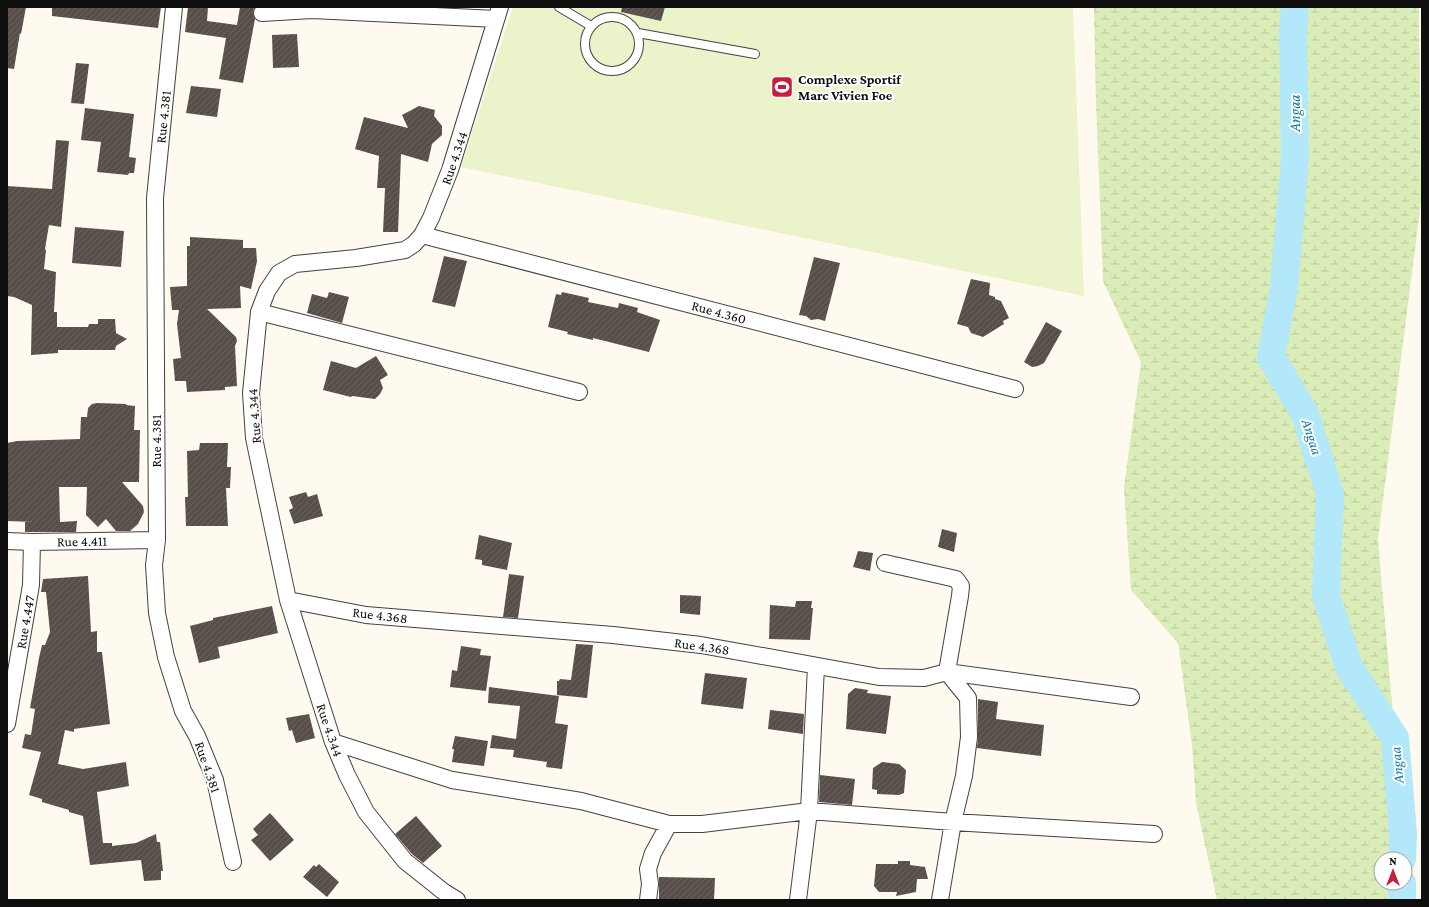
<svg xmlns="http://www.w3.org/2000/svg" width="1429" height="907" viewBox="0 0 1429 907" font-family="'Crimson Pro',serif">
<defs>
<pattern id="wetland-marsh" width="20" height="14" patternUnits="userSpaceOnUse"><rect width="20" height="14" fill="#daecb7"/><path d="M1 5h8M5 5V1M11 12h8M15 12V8" fill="none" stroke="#bac99c"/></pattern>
<pattern id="building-hatch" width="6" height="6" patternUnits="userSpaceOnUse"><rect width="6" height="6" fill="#584e4a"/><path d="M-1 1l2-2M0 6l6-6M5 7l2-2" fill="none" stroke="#6b6360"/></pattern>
</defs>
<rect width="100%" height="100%" fill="#fffaf0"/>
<path fill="url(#wetland-marsh)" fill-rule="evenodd" d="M 1094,7 L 1419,7 L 1421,202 L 1378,539 L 1403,833 L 1412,900 L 1217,900 L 1196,803 L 1192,745 L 1178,643 L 1131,590 L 1124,487 L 1141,362 L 1103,281 L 1096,103 ZM 1381,859 L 1405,859 L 1405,883 L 1381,883 Z"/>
<path fill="#eaf3ca" d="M 513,7 L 1073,7 L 1084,296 L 461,167 Z"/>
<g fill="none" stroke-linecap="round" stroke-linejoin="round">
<path stroke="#b2e8f9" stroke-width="28" d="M 1295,7 L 1293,29 L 1295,159 L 1284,288 L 1271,357 L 1305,414 L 1330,494 L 1326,595 L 1349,667 L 1395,738 L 1403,833 L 1402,859
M 1402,900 L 1402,883"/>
</g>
<path fill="url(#building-hatch)" d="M 7,7 L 26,7 L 21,34 L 20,33 L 14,69 L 7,68 Z
M 52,7 L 161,7 L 158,28 L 52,16 Z
M 188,7 L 208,7 L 207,21 L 237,25 L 240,7 L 254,8 L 253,13 L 255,19 L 243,83 L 219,79 L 226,38 L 185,32 Z
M 622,7 L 665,7 L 661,21 L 621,12 Z
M 297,34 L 299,67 L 273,68 L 272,35 Z
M 76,63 L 89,64 L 84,104 L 71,103 Z
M 191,86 L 221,89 L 217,117 L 186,113 Z
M 419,106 L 435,110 L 434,116 L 442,126 L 442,135 L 432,144 L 428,162 L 401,154 L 398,232 L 383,232 L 385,188 L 377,188 L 379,156 L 355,149 L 364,117 L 408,128 L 402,115 Z
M 85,108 L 134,114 L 129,157 L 136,158 L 134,173 L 129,173 L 128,175 L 97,172 L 101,142 L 81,140 Z
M 56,140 L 69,141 L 61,227 L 49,225 L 45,249 L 46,250 L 44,269 L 56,272 L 54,312 L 57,312 L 57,327 L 88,327 L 89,324 L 98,324 L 98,319 L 115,319 L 116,333 L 127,339 L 116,346 L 115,350 L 58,350 L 58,353 L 31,355 L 32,305 L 14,297 L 7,296 L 7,186 L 52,189 Z
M 75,227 L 124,231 L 121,267 L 72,263 Z
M 190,237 L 243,240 L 243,248 L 256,248 L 257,261 L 251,289 L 240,286 L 241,308 L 207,309 L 236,337 L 237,341 L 235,346 L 237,386 L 225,387 L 225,390 L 187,392 L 186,381 L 175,381 L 173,359 L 181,358 L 177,324 L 179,310 L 172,310 L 170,287 L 187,286 L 187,246 L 190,246 Z
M 444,256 L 467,261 L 455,307 L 432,302 Z
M 814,257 L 840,263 L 825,321 L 818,319 L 811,320 L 806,316 L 799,315 Z
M 971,279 L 990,283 L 989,295 L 995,297 L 995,299 L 1001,301 L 1009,318 L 1003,321 L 1004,324 L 983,337 L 971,333 L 968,327 L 957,324 Z
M 329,292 L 349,297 L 342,323 L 307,313 L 312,294 L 327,298 Z
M 562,292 L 589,298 L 588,302 L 618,308 L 619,303 L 638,308 L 637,312 L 660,320 L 649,352 L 593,338 L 593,340 L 567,334 L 568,332 L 548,327 L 556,294 L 561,295 Z
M 1046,322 L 1062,331 L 1044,363 L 1038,366 L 1032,367 L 1024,362 Z
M 376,356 L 388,375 L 380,380 L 383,388 L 380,394 L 375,399 L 352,396 L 351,397 L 323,390 L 331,361 L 356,368 Z
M 97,403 L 126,404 L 126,405 L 135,406 L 134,430 L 140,430 L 139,482 L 122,482 L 143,506 L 144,512 L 138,524 L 130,531 L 116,531 L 106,519 L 98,527 L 86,515 L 87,487 L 59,487 L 60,522 L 77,521 L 76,532 L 25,532 L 25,522 L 33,522 L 7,521 L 7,443 L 17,441 L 80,439 L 81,417 L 87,417 L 88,408 L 92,404 Z
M 200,443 L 228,443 L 227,467 L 231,467 L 230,488 L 226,488 L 228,526 L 186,526 L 185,497 L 188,497 L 187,451 L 199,450 Z
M 306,492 L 308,497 L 317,494 L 323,516 L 294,524 L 289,510 L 293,508 L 289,497 Z
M 942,529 L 957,533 L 954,552 L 938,547 Z
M 479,535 L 512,543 L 507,570 L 482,565 L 482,560 L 475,559 Z
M 858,551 L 873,553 L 870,571 L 853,567 Z
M 509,574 L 524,576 L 518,618 L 503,617 Z
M 88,576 L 91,632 L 97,631 L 97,652 L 102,652 L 110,724 L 74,729 L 74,732 L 65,730 L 58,764 L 83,769 L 126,762 L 129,786 L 97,792 L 103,843 L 112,843 L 112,846 L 136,843 L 156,834 L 157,842 L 160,842 L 163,871 L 161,871 L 161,880 L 144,881 L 141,860 L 90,865 L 83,816 L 69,812 L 69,810 L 42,802 L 42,799 L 29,795 L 41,752 L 22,748 L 25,734 L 31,735 L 35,709 L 30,708 L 39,658 L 42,645 L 45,645 L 50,632 L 46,592 L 41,592 L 43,579 Z
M 680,595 L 701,596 L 700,615 L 680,613 Z
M 796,601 L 812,601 L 811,608 L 813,608 L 810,640 L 769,639 L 770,605 L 795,607 Z
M 272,606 L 278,633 L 218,647 L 220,658 L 199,663 L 190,626 L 213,620 L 213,618 Z
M 576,644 L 593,645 L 587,698 L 557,695 L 557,681 L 559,681 L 560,679 L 571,680 Z
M 461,646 L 481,649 L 480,655 L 491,656 L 486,691 L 450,687 L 452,670 L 457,671 Z
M 705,673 L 747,678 L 743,709 L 701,704 Z
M 489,687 L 559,696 L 555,723 L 568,725 L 562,769 L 546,767 L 547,762 L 513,757 L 514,750 L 490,748 L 492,735 L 516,739 L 520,706 L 488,703 Z
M 855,688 L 868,690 L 867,693 L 891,696 L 886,734 L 846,729 L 848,694 Z
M 978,699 L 998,702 L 996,719 L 1044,725 L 1041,756 L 977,748 L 978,737 Z
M 770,710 L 804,714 L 803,734 L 768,729 Z
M 309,714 L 315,738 L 296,743 L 292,730 L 289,731 L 286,718 Z
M 455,736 L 488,741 L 484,766 L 452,762 L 454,749 L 452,749 Z
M 882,762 L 899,764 L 906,770 L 904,793 L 899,795 L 877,794 L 877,790 L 872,789 L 873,768 Z
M 820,775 L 855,779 L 852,805 L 819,802 Z
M 270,813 L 294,840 L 270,861 L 251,840 L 258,835 L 253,829 Z
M 416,816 L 442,846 L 423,863 L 412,854 L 395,834 Z
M 898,861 L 910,861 L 910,865 L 925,867 L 928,879 L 917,879 L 916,892 L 896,896 L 897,892 L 879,892 L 874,886 L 876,864 L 898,864 Z
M 319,864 L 339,882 L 327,897 L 303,877 L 314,865 L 316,867 Z
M 659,877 L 715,878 L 714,900 L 659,900 Z"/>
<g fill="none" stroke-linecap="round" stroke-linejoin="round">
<g stroke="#424242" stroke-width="10">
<path id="service" d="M 559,7 L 591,26
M585 44a27 27 0 1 1 54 0a27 27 0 1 1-54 0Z
M 638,33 L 755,54"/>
</g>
<g stroke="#424242" stroke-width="18">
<path id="minor" d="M 174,7 L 155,198 L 157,540 L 154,565 L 157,613 L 166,657 L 183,711 L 197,736 L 215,780 L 233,862
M 262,13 L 312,10 L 496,19
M 422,235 L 1015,389
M 259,312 L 579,392
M 7,541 L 32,542 L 157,540
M 288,600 L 366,615 L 613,635 L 701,645 L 879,677 L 924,678 L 947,672 L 960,596 L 961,586 L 956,579 L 885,563
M 947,672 L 1131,697
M 7,724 L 31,585 L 32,542
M 333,742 L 452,780 L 581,801 L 669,824 L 702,824 L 809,811 L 953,822 L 1154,834
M 457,900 L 444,892 L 405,861 L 366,812 L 347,775 L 333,742 L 288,600 L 254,438 L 251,393 L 259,312 L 267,291 L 279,273 L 295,264 L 356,258 L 405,250 L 414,244 L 422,235 L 431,218 L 450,170 L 500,7
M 648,900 L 650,884 L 648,869 L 653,853 L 669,824
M 798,900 L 809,811 L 816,666
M 940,900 L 953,822 L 964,776 L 969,737 L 968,698 L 947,672"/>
</g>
<use href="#service" stroke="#fff" stroke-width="8"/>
<use href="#minor" stroke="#fff" stroke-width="16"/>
</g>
<defs>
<g id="stadium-square" transform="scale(1.15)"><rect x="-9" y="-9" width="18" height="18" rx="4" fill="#c61f3e" stroke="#fff"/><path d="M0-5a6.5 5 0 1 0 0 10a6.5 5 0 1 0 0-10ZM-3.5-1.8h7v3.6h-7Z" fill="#fff"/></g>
</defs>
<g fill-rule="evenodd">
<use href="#stadium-square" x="782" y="87"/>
</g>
<g text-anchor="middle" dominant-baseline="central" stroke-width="4" stroke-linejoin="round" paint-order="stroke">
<g font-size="14" font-weight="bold" fill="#0f0f0f" stroke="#fff" text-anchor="start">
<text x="798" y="79">Complexe Sportif<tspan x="798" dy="16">Marc Vivien Foe</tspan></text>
</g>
<g font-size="14" fill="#0f0f0f" stroke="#fff">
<text transform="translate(163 117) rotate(-84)">Rue 4.381</text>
<text transform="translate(454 158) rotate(-71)">Rue 4.344</text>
<text transform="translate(719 312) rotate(15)">Rue 4.360</text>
<text transform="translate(254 416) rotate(-94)">Rue 4.344</text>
<text transform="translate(156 441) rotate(-90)">Rue 4.381</text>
<text transform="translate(82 541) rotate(-1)">Rue 4.411</text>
<text transform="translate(380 615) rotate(7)">Rue 4.368</text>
<text transform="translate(25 622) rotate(-80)">Rue 4.447</text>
<text transform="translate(702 646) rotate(8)">Rue 4.368</text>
<text transform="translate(330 730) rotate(71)">Rue 4.344</text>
<text transform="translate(208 767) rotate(71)">Rue 4.381</text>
</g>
<g font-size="15" font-style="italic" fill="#117aa8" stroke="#fff">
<text transform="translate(1295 113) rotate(-90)">Angaa</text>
<text transform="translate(1312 437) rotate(72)">Angaa</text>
<text transform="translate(1397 765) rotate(-95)">Angaa</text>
</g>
</g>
<rect width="1429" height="907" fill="none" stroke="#0f0f0f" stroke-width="16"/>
<g transform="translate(1393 871)"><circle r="19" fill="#ffffff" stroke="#9f9f9f"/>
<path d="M0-3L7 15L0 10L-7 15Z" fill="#c61f3e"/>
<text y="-6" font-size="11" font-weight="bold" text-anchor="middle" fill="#0f0f0f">N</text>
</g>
</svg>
